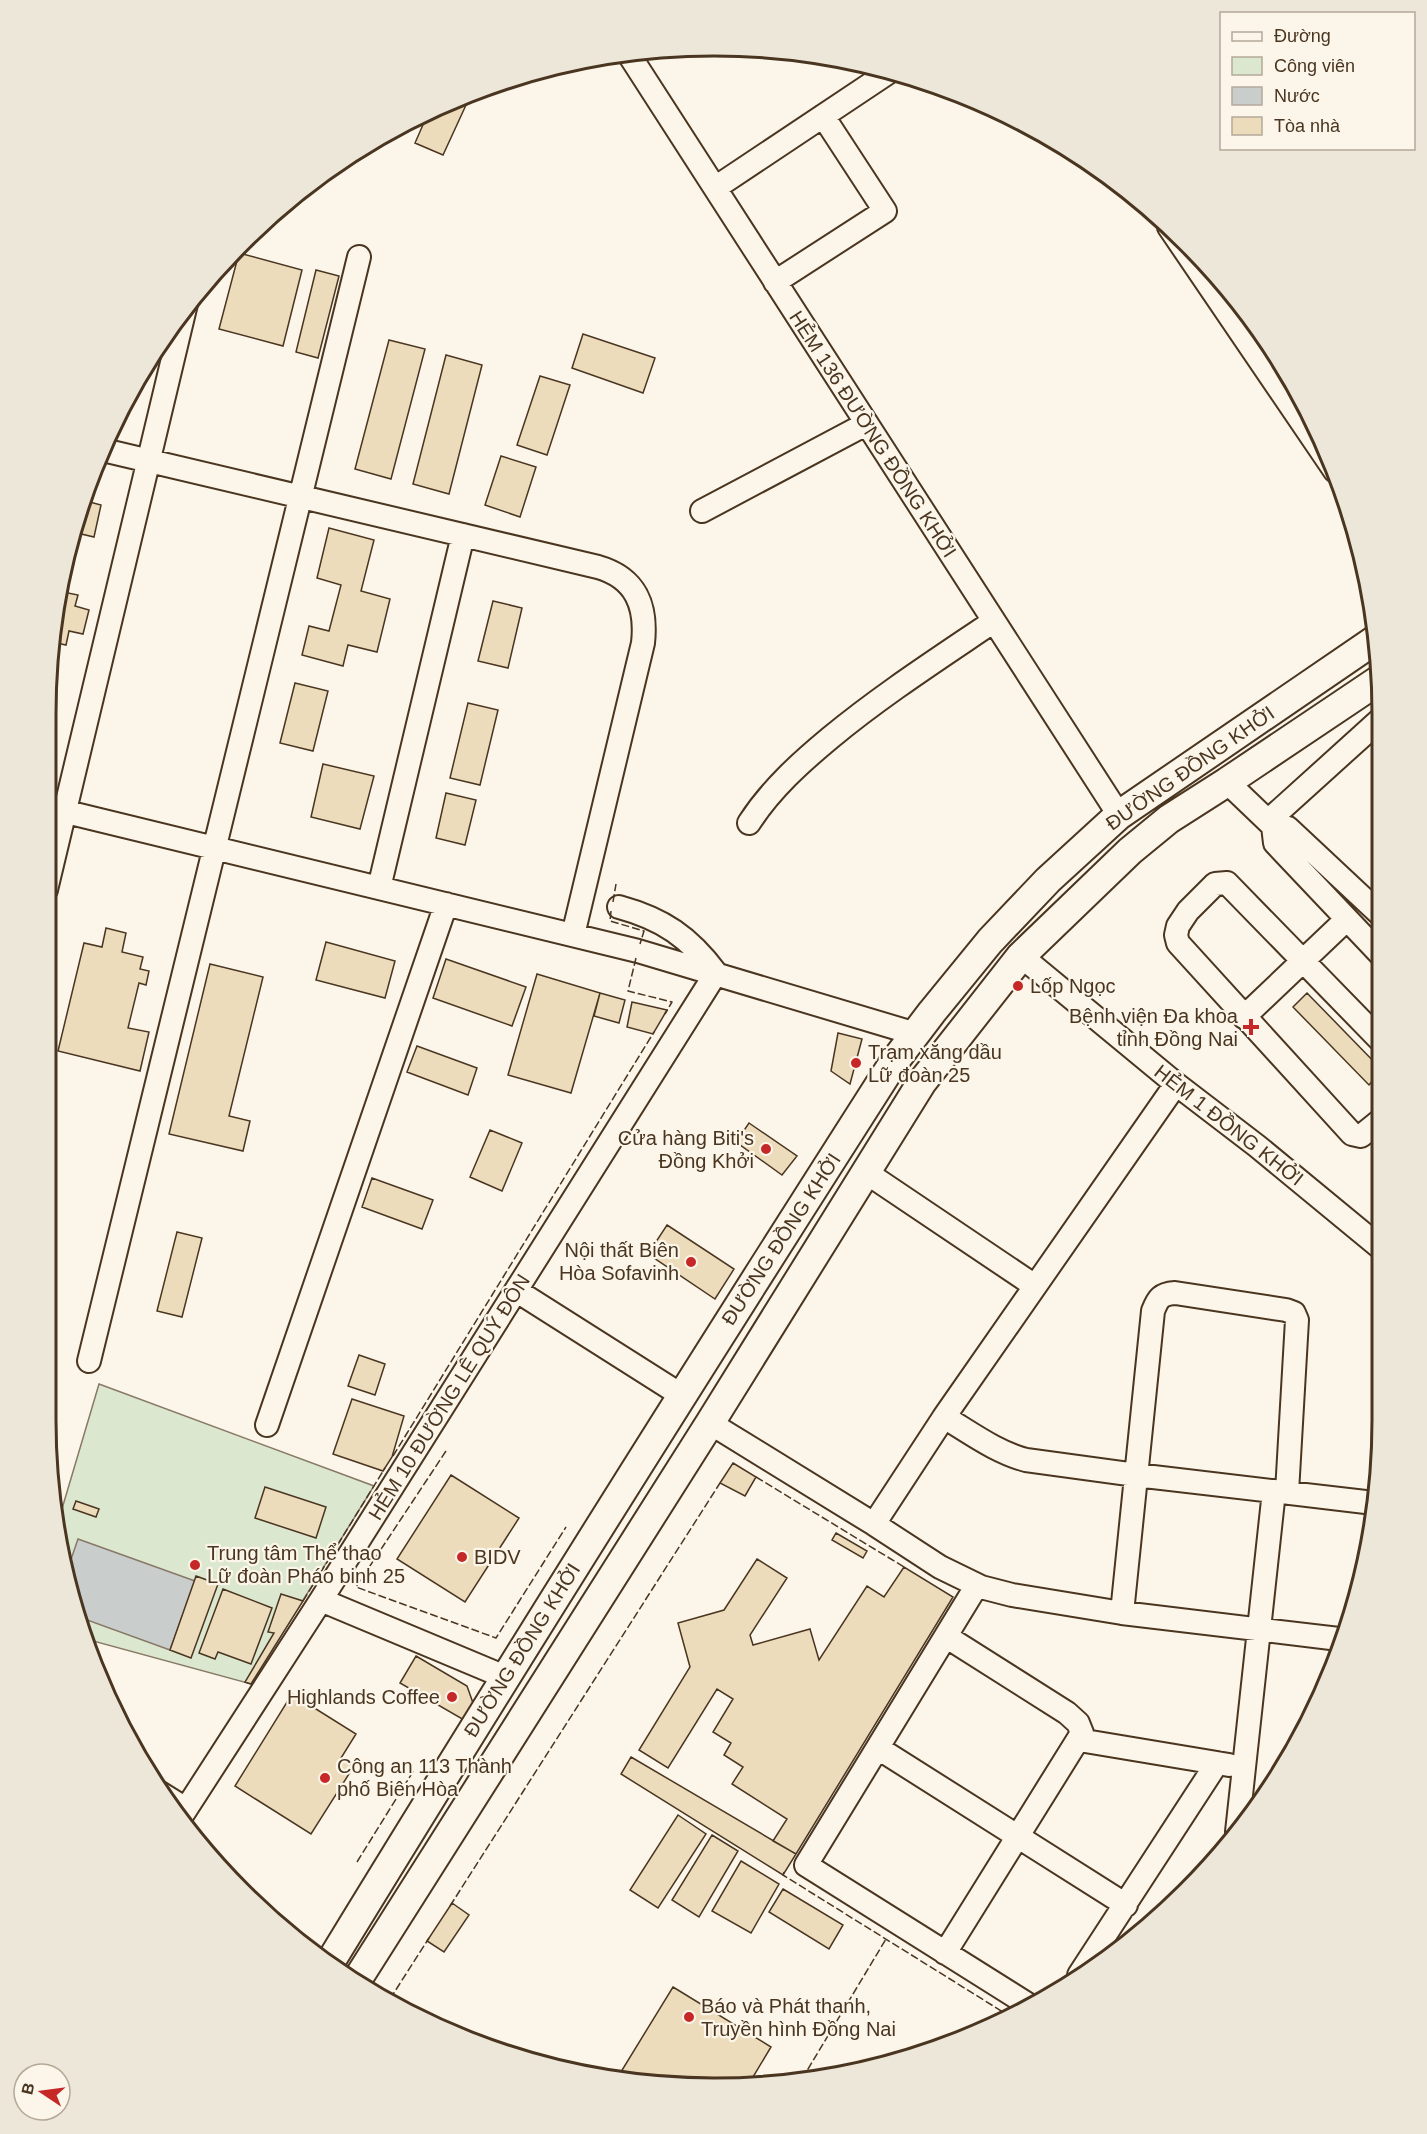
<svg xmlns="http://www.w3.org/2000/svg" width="1427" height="2134" viewBox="0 0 1427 2134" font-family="Arial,sans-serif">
<rect width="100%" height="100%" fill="#fbf6e9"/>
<path fill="#dce7d0" stroke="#887966" stroke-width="1.5" d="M 99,1384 L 374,1486 L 251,1684 L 82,1638 L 56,1529 Z"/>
<path fill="#c9cecd" stroke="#887966" stroke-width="1.5" d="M 78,1539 L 195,1581 L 170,1650 L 76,1616 L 66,1574 Z"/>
<path fill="#ecdcbc" stroke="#4a3520" stroke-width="1.5" d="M 472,92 L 443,155 L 415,143 L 429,111 L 457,96 Z
M 239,253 L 302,270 L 283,346 L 219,329 Z
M 316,270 L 339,276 L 318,358 L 296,352 Z
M 583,334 L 655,358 L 643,393 L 572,368 Z
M 389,340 L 425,349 L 391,479 L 355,469 Z
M 446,355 L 482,365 L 449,494 L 413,484 Z
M 540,376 L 570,385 L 547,455 L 517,445 Z
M 501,456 L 536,467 L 520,517 L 485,505 Z
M 86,501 L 101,505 L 94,537 L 77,533 L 63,592 L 78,595 L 75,606 L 89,610 L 83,634 L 69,631 L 66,645 L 52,642 L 58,583 Z
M 329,528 L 374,540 L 361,591 L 390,599 L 377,652 L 348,645 L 343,666 L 302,655 L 309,626 L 329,631 L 341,585 L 317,578 Z
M 493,601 L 522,608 L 508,668 L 478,661 Z
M 295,683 L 328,691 L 313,751 L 280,743 Z
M 46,703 L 53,704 L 46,736 L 45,714 Z
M 468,703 L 498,710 L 480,785 L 450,778 Z
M 323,764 L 374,776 L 360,829 L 311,817 Z
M 446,793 L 476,800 L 465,845 L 436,838 Z
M 106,928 L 126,933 L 122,952 L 143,957 L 140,969 L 149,971 L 146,985 L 139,983 L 128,1028 L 149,1032 L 140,1071 L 58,1051 L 84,943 L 102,947 Z
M 326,942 L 395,961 L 385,998 L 316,980 Z
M 446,959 L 526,987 L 512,1026 L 433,998 Z
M 210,964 L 263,977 L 229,1116 L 250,1121 L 243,1151 L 169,1134 Z
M 537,974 L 600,993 L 571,1093 L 508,1075 Z
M 600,993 L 625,1000 L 619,1023 L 594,1016 Z
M 1307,993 L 1382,1070 L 1369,1085 L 1293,1007 Z
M 632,1002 L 667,1010 L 653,1034 L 627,1027 Z
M 838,1033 L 862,1039 L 850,1084 L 831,1071 Z
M 417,1046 L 477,1068 L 468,1095 L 407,1072 Z
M 749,1123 L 797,1156 L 782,1175 L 736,1142 Z
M 490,1130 L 522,1143 L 502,1191 L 470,1177 Z
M 372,1178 L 433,1200 L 422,1229 L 362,1207 Z
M 667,1225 L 734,1269 L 715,1299 L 648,1254 Z
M 177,1232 L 202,1238 L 182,1317 L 157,1311 Z
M 359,1355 L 385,1364 L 375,1395 L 348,1386 Z
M 352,1399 L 404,1416 L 392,1457 L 383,1471 L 333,1454 Z
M 733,1463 L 756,1477 L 745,1496 L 720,1483 Z
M 451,1475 L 519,1518 L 465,1602 L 397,1559 Z
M 265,1487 L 326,1507 L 316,1538 L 255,1518 Z
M 76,1501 L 99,1509 L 96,1517 L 73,1509 Z
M 836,1533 L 867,1551 L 863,1558 L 832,1540 Z
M 757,1559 L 787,1578 L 750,1635 L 753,1645 L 810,1629 L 819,1660 L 867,1586 L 884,1597 L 904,1567 L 953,1597 L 796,1854 L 773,1841 L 787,1819 L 732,1784 L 743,1767 L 724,1755 L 731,1743 L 713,1732 L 733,1699 L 717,1689 L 668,1768 L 639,1750 L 690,1667 L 678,1623 L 724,1610 Z
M 196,1576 L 218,1584 L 191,1658 L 170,1650 Z
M 223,1589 L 272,1608 L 251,1664 L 218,1652 L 215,1659 L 199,1653 Z
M 281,1594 L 303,1601 L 251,1684 L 245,1682 L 274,1633 L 268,1632 Z
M 416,1656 L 467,1686 L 473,1703 L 464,1720 L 400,1683 Z
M 292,1694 L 356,1734 L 341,1758 L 354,1766 L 311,1834 L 235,1786 Z
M 631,1757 L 796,1854 L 783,1875 L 621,1774 Z
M 678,1815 L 706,1834 L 658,1908 L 630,1890 Z
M 712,1835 L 738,1851 L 699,1917 L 672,1900 Z
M 741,1861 L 779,1884 L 751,1933 L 712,1911 Z
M 783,1889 L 843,1925 L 829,1949 L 769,1912 Z
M 452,1903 L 469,1915 L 444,1952 L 427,1941 Z
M 673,1987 L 771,2047 L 750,2082 L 669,2088 L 616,2080 Z"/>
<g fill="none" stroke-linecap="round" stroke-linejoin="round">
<g stroke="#4a3520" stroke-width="26">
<path id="minor" d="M 628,53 L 1119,815
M 715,188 L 889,72
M 1169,227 L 1335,471
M 775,282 L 885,211 L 823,116
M 103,450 L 598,567 C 636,578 647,606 643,643 L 573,935
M 702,511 L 866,424
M 1227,782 L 1273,826 L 1275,843 L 1382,956
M 46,807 L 638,951 L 916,1034
M 1268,821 L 1382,718
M 749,823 C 771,789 800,763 830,738 C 882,695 938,659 994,621
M 1273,826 L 1288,828 L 1382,916
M 379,888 L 463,535
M 46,890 L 186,304
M 619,907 C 663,919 689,937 716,973
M 1021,956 L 1176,1084 L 1257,1146 L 1382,1249
M 1244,1017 L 1347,919
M 1382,1042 L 1227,883 L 1215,884 L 1188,911 L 1178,926 L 1176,935 L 1178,943 L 1352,1134 L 1361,1136 L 1382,1119
M 867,1173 L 1035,1286
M 517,1291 L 681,1395
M 89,1361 L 359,257
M 944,1417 C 971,1433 996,1452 1026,1460 L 1136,1475 L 1374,1503
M 710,1423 L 874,1524 L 940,1567 L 981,1587 L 1012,1595 L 1122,1613 L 1339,1639
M 267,1425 L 446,904
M 874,1524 L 944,1417 L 1176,1084
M 977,1585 L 806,1865 L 1032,2007
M 321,1600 L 505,1677
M 1122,1613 L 1153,1311 C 1158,1298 1161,1294 1175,1293 L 1286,1310 L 1294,1313 L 1297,1320 L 1287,1492
M 1079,1740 L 1229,1765
M 878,1748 L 1126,1905
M 157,1791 L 186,1809
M 179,1820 L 321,1600 L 716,973
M 1237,1832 L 1274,1491
M 945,1953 L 1082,1733 L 1078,1723 L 1067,1713 L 947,1637
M 1079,1975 L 1217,1763"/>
</g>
<g stroke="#4a3520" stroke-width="32">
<path id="major" d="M 329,1964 C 514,1661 703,1361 894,1062 L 932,1012 L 990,941 L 1048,880 L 1119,815 L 1375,640
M 357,1980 L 710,1423 L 922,1082 L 1021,956 L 1130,851 L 1169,819 L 1227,782 L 1379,680"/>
</g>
<use href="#minor" stroke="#fbf6e9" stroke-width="22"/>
<use href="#major" stroke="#fbf6e9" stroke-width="28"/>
<path stroke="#4a3520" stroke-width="1.5" stroke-dasharray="8 3" stroke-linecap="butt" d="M 613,902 L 616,884
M 611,911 L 610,921 L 644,931 L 640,944
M 636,958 L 628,991 L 672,1002 L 665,1014
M 446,1451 L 356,1587 L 496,1638 L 566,1527
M 393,1456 L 654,1032
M 756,1477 L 904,1567
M 303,1601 L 385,1468
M 357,1862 L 414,1770
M 784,1872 L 783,1875 L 1011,2017
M 450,1906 L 720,1483
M 390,1999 L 429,1938
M 802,2079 L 886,1939"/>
</g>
<g fill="#c62828" stroke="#fbf6e9" stroke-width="2">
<circle cx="1018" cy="986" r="6"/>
<path d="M1248 1018h6v6h6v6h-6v6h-6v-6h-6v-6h6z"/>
<circle cx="856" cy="1063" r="6"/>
<circle cx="766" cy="1149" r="6"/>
<circle cx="691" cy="1262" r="6"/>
<circle cx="462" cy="1557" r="6"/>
<circle cx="195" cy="1565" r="6"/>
<circle cx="452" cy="1697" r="6"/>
<circle cx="325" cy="1778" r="6"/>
<circle cx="689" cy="2017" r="6"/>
</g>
<g text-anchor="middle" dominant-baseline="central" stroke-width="4.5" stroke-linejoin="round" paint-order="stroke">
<g font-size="20" fill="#4a3520" stroke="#fbf6e9">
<text transform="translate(873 434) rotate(57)">HẺM 136 ĐƯỜNG ĐỒNG KHỞI</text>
<text transform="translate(1190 768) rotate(-35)">ĐƯỜNG ĐỒNG KHỞI</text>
<text transform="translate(1229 1125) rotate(38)">HẺM 1 ĐỒNG KHỞI</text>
<text transform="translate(781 1239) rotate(-57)">ĐƯỜNG ĐỒNG KHỞI</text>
<text transform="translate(449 1397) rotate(-58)">HẺM 10 ĐƯỜNG LÊ QUÝ ĐÔN</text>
<text transform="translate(522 1650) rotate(-58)">ĐƯỜNG ĐỒNG KHỞI</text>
</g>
<g font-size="20" fill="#4a3520" stroke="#fbf6e9" text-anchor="start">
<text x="1030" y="986">Lốp Ngọc</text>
<text x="1238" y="1016" text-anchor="end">Bệnh viện Đa khoa<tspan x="1238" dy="23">tỉnh Đồng Nai</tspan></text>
<text x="868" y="1052">Trạm xăng dầu<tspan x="868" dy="23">Lữ đoàn 25</tspan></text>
<text x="754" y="1138" text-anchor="end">Cửa hàng Biti's<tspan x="754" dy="23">Đồng Khởi</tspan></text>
<text x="679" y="1250" text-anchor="end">Nội thất Biên<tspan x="679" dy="23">Hòa Sofavinh</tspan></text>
<text x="207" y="1553">Trung tâm Thể thao<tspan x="207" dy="23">Lữ đoàn Pháo binh 25</tspan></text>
<text x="474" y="1557">BIDV</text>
<text x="440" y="1697" text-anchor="end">Highlands Coffee</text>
<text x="337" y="1766">Công an 113 Thành<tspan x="337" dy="23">phố Biên Hòa</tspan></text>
<text x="701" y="2006">Báo và Phát thanh,<tspan x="701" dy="23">Truyền hình Đồng Nai</tspan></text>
</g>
</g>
<path d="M0 0H1427V2134H0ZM714 56H714A658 658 0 0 1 1372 714V1420A658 658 0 0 1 714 2078H714A658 658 0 0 1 56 1420V714A658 658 0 0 1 714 56Z" fill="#ede7d9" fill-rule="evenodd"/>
<path fill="none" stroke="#4a3520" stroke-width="3" d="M714 56H714A658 658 0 0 1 1372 714V1420A658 658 0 0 1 714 2078H714A658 658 0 0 1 56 1420V714A658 658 0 0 1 714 56Z"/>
<rect x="1220" y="12" width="195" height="138" fill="#fbf6e9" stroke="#b4a999" stroke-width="1.5"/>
<rect x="1232" y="32" width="30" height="9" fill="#fbf6e9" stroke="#b4a999" stroke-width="1.5"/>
<text x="1274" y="42" font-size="18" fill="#4a3520">Đường</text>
<rect x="1232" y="57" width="30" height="18" fill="#dce7d0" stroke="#b4a999" stroke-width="1.5"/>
<text x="1274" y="72" font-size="18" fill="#4a3520">Công viên</text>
<rect x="1232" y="87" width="30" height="18" fill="#c9cecd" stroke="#b4a999" stroke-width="1.5"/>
<text x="1274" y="102" font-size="18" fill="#4a3520">Nước</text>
<rect x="1232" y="117" width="30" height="18" fill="#ecdcbc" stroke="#b4a999" stroke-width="1.5"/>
<text x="1274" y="132" font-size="18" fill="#4a3520">Tòa nhà</text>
<g transform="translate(42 2092) rotate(283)"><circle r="28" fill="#fbf6e9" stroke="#b4a999" stroke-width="1.5"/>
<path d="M0-4.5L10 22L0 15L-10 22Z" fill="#c62828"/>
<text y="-9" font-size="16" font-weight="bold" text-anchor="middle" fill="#4a3520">B</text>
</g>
</svg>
